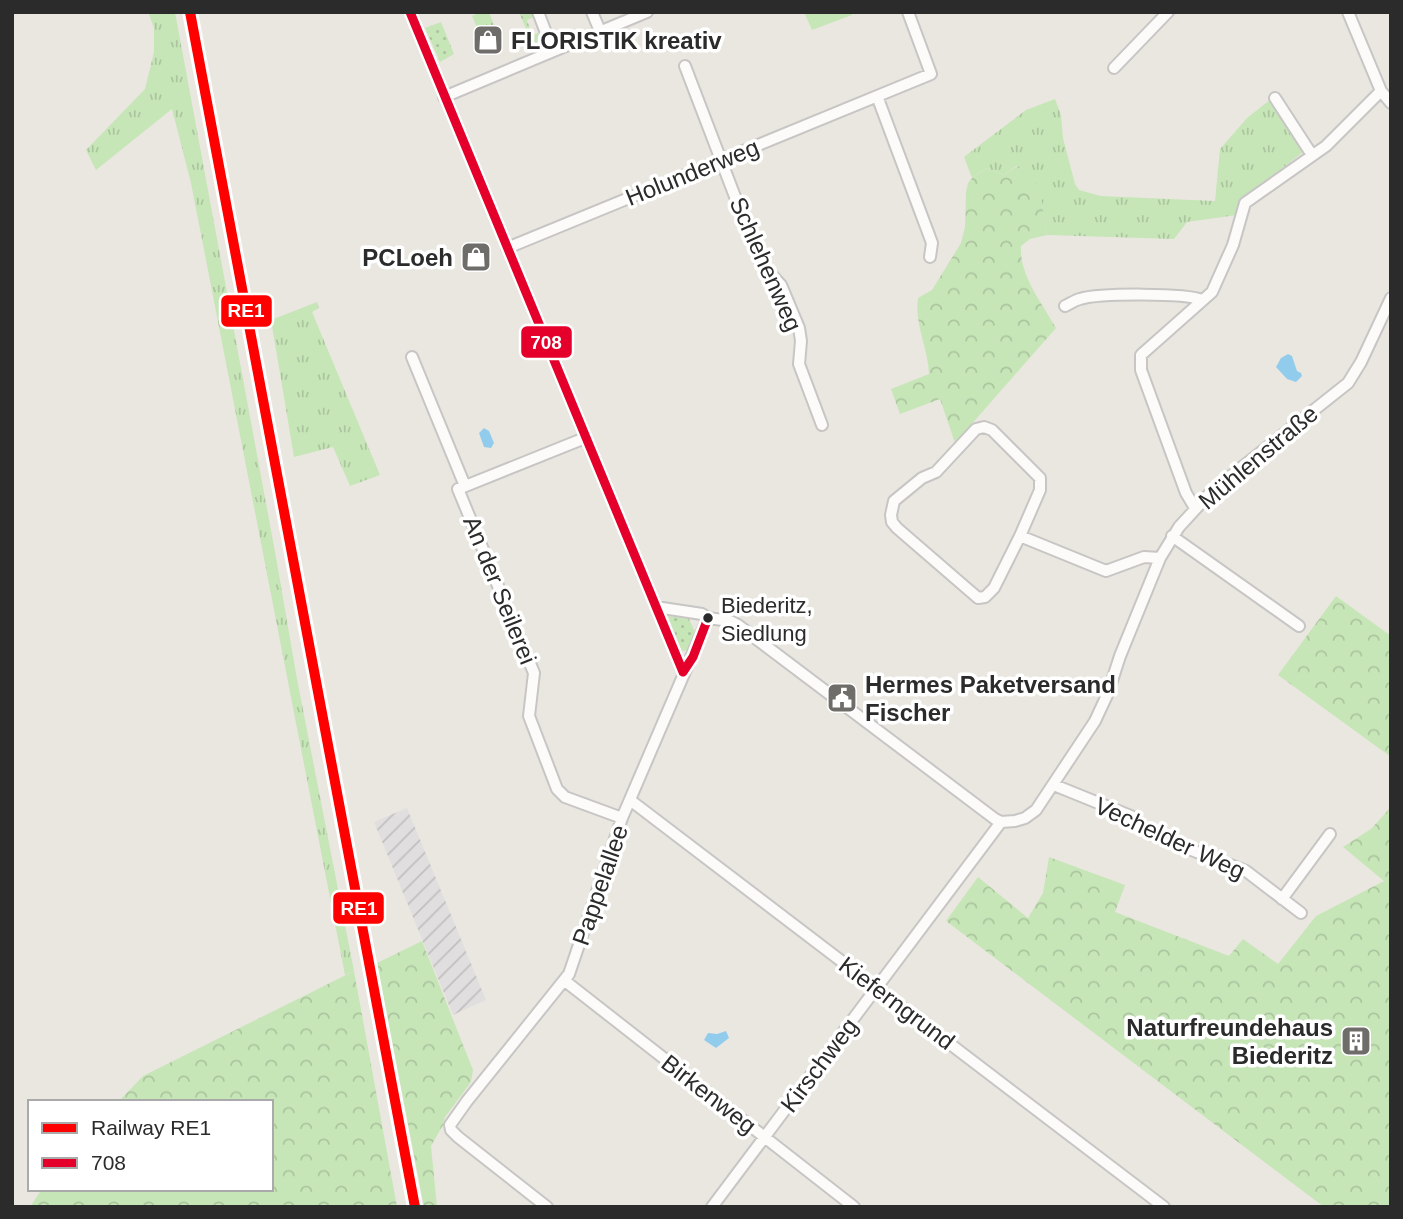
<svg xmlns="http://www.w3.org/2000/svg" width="1403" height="1219" viewBox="0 0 1403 1219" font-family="Helvetica,sans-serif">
<defs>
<pattern id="industrial-furrows" width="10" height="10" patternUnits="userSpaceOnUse" patternTransform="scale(1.75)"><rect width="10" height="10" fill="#e1dedf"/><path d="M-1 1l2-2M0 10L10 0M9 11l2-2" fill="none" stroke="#c1bfc0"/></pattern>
<pattern id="grass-tufts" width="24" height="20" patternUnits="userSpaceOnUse" patternTransform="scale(1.75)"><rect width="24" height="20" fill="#c7e6b8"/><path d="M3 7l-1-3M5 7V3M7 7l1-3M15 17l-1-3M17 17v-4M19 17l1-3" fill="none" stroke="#abc59e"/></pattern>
<pattern id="forest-crowns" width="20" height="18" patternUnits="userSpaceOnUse" patternTransform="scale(1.75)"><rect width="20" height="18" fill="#c7e6b8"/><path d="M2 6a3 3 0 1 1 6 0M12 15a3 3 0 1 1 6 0" fill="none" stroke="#abc59e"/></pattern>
<pattern id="park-dots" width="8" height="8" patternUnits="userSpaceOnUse" patternTransform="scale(1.75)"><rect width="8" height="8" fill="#c7e6b8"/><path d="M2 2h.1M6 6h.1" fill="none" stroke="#abc59e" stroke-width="1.8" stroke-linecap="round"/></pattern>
</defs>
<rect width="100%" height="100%" fill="#eae7e0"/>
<path fill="url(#industrial-furrows)" d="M 407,808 L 486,1000 L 453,1015 L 374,822 Z"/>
<path fill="url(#grass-tufts)" d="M 148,12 L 175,12 L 276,557 L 297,679 L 354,971 L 345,975 L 191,183 L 172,109 L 96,170 L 86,150 L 145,89 L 154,52 L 154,28 Z
M 480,12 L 489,12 L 494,25 L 479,32 L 472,16 Z
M 1055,99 L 1061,115 L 1063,138 L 1075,184 L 1079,190 L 1101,196 L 1215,201 L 1220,149 L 1247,118 L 1271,99 L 1303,148 L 1302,153 L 1241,200 L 1237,215 L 1187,222 L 1174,239 L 1047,235 C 1042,211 1043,176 1017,166 L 1003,175 L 987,168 L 972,178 L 964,157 L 1026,110 Z
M 317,302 L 319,308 L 312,312 L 380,475 L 350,486 L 333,447 L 294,457 L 271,320 Z"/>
<path fill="url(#forest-crowns)" d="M 1018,166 C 1043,176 1042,211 1047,235 L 1030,239 L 1021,246 C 1019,275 1042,303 1056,328 L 955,443 L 940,399 L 900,414 L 891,389 L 929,374 C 928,348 914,323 918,298 L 932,290 L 961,243 L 965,227 L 966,192 L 968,183 L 972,178 L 987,168 L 1003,175 Z
M 1336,596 L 1391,636 L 1391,757 L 1278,675 Z
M 1391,807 L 1391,1207 L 1324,1207 L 946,921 L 978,877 L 1028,918 L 1043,893 L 1049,857 L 1125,885 L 1115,912 L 1229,956 L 1243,939 L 1278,964 L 1316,916 L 1384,881 L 1343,847 L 1371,829 Z
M 422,941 L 473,1070 L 471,1082 L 445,1117 L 443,1125 L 431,1146 L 437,1207 L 424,1207 L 377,963 Z
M 354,971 L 397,1207 L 30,1207 L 42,1189 L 271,1189 L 271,1102 L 118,1102 L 143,1076 Z"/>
<path fill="url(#park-dots)" d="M 519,12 L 532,12 L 534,17 L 527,20 L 532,35 L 541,32 L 541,47 L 536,53 Z
M 441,22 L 454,54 L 440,62 L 425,28 Z
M 668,616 L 689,619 L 696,634 L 689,650 L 681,651 Z"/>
<path fill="#c7e6b8" d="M 804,12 L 851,12 L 852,15 L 812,30 Z"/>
<path fill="#92cced" d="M 1288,354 L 1292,356 L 1297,371 L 1301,373 L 1302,376 L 1296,382 L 1287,379 L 1276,367 L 1281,358 Z
M 484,428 L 489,431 L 494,443 L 491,448 L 484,447 L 479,433 Z
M 726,1031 L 729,1038 L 716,1048 L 704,1040 L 708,1033 L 717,1034 Z"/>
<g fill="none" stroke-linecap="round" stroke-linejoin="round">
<g stroke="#c7c6c5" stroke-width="14">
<path id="minor" d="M 410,12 L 683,672
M 538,12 L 553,51
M 592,12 L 600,31
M 1348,12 L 1381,91 L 1391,103
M 685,66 L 760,262 L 781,285 L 799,328 L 801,341 L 799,364 L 822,425
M 1114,68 L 1168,12
M 877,96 L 932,243 L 930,257
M 444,97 L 647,12
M 1275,98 L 1312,155
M 507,248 L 931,74 L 908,12
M 1065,306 C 1070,304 1075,300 1080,299 C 1100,293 1185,293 1203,300
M 412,357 L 465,486
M 585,438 L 458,489 L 534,673 L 529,716 L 557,789 L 565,797 L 622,818
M 1195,508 L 1186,493 L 1141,370 L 1141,355 L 1212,292 L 1233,245 L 1245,203 L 1326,146 L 1381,91
M 1020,536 L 1040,490 L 1040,478 L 992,430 L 984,427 L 976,429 L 936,472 L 922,478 L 894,501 L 891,515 L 892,522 L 897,528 L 978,598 L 985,597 L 994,588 L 1020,536 L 1106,571 L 1144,557 L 1160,558
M 1172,536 L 1299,626
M 656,607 L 702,614 L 708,618 L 730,621 L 738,625 L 995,819 L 1001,822 L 1015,821 L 1025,818 L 1036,810 L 1095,721 L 1108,693 L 1120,656 L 1160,558 L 1179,527 L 1212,491 L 1348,383 L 1361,362 L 1391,298
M 1054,785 L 1133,817 L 1150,834 L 1246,871 L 1301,913
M 630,800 L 1164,1207
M 1282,899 L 1330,834
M 565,981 L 854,1207
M 547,1207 L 458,1137 L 451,1130 L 450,1125 L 467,1101 L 569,974 L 622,818 L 708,618
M 712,1207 L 1001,822"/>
</g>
<use href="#minor" stroke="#fcfbfa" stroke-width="10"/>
<g stroke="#fff" stroke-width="14">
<path id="bus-1" d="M 410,12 L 683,672
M 683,672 L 693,657 L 708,618"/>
</g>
<use href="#bus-1" stroke="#e4002b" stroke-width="9"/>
<g stroke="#fff" stroke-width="16">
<path id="rail-1" d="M 190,12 L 415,1207"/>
</g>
<use href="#rail-1" stroke="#f00" stroke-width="10"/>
</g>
<defs>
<g id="shop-square" transform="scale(1.575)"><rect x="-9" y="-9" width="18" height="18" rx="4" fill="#6e6d6a" stroke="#fff"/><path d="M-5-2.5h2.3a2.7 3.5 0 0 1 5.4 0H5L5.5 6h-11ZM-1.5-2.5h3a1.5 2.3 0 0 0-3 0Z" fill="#fff"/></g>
<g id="civic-square" transform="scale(1.575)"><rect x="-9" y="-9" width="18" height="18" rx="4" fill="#6e6d6a" stroke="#fff"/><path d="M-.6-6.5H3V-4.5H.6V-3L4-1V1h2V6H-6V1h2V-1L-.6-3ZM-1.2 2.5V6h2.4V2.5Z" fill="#fff"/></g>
<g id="building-square" transform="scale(1.575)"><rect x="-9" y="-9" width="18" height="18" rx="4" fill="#6e6d6a" stroke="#fff"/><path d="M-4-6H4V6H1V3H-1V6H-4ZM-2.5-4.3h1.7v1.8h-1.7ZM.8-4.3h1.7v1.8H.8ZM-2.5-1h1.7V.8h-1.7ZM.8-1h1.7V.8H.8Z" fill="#fff"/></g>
</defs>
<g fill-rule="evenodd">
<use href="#shop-square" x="488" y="40"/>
<use href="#shop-square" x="476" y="257"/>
<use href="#civic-square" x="842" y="698"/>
<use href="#building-square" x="1356" y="1041"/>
</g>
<circle fill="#2b2b2b" stroke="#fff" stroke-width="2.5" cx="708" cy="618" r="6"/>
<g text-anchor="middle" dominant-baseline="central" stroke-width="7" stroke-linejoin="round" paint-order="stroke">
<g font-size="22" fill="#2b2b2b" stroke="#fff" text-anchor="start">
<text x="721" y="605">Biederitz,<tspan x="721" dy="28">Siedlung</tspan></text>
</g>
<g font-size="24" font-weight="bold" fill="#2b2b2b" stroke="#fff" text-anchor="start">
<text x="511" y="40">FLORISTIK kreativ</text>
<text x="453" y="257" text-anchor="end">PCLoeh</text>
<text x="865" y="684">Hermes Paketversand<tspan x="865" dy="28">Fischer</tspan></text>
<text x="1333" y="1027" text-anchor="end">Naturfreundehaus<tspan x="1333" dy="28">Biederitz</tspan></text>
</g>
<g font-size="24" fill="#2b2b2b" stroke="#fff">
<text transform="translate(692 172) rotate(-22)">Holunderweg</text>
<text transform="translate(766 264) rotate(66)">Schlehenweg</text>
<text transform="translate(1258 457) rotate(-40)">Mühlenstraße</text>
<text transform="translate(500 590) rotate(68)">An der Seilerei</text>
<text transform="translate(1170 838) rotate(25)">Vechelder Weg</text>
<text transform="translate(600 885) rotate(-71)">Pappelallee</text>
<text transform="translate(897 1003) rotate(37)">Kieferngrund</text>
<text transform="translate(819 1065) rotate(-53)">Kirschweg</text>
<text transform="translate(709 1094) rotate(38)">Birkenweg</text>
</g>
</g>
<g stroke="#fff" stroke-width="2.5">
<rect x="220" y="294" width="53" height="34" rx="7" fill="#f00"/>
<rect x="520" y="325" width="53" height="34" rx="7" fill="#e4002b"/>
<rect x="332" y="891" width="53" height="34" rx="7" fill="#f00"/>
</g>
<g font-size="19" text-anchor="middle" font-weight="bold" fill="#fff">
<text x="246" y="317">RE1</text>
<text x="546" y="349">708</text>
<text x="359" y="915">RE1</text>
</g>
<rect width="1403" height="1219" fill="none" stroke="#2b2b2b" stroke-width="28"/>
<rect x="28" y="1100" width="245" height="91" fill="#ffffff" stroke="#aaaaaa" stroke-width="2"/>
<rect x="42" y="1123" width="35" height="10" fill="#ff0000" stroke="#aaaaaa" stroke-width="2"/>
<text x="91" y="1135" font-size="21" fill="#2b2b2b">Railway RE1</text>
<rect x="42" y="1158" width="35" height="10" fill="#e4002b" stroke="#aaaaaa" stroke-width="2"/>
<text x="91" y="1170" font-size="21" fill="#2b2b2b">708</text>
</svg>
